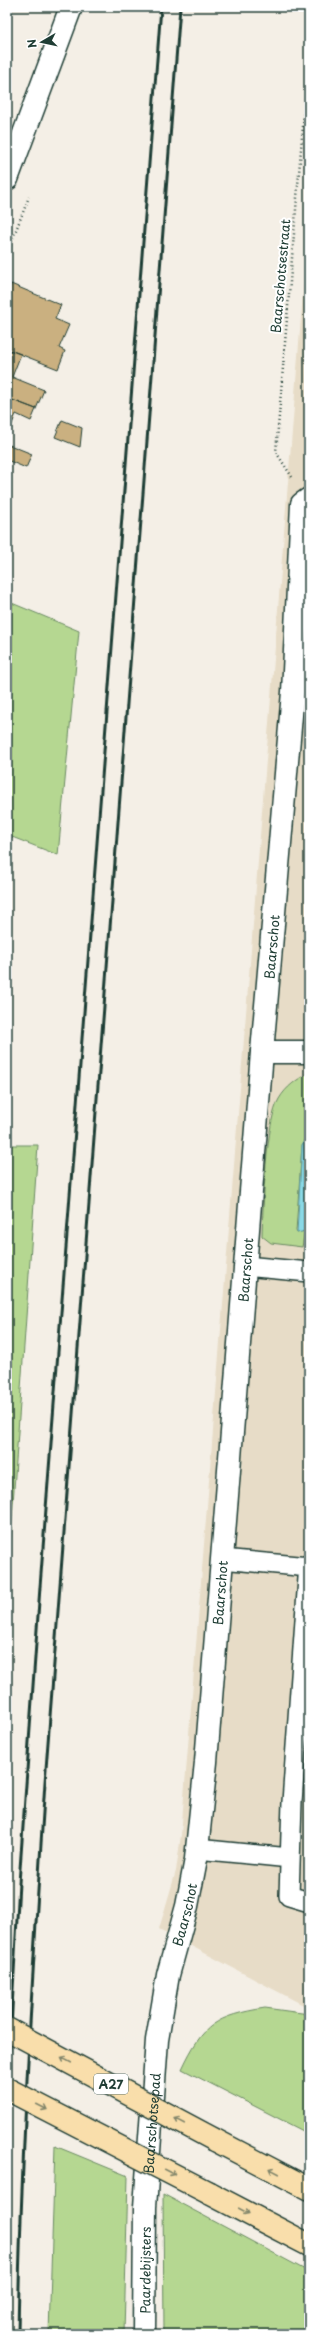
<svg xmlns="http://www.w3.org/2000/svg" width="316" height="2341" viewBox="0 0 316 2341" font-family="'Playpen Sans',sans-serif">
<rect width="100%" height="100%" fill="#f4efe6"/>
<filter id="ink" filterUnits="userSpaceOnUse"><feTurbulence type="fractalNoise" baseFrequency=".025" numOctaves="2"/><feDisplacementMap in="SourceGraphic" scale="8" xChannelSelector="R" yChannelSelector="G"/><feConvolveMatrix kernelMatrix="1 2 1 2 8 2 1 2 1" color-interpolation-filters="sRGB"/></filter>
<g filter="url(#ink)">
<path fill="#e7dcc7" d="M 309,217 L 309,2008 L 159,1929 L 176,1871 L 181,1835 Z"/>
<path fill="#b5d791" stroke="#6a8a62" d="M 7,601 L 79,631 L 58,855 L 7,835 Z
M 309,1073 L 309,1131 L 302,1145 L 296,1231 L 297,1233 L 305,1231 L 302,1247 L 271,1243 L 262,1236 C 263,1207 266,1120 279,1099 C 286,1087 297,1079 309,1073 Z
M 7,1145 L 38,1145 L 7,1590 Z
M 265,2008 L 309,2014 L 309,2134 L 182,2069 C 203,2024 216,2016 265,2008 Z
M 55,2146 L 128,2176 L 124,2334 L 49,2334 Z
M 163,2194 L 309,2272 L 309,2334 L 164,2334 Z"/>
<path fill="#8ad9e6" stroke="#5f9b9f" d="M 309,1131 L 309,1189 L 305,1231 L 297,1233 L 302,1145 Z"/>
<path fill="#cab080" stroke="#1f3d34" d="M 11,284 L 61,305 L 55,319 L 69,325 L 59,348 L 65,351 L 58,369 L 7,349 L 7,293 Z
M 7,349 L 21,354 L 12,377 L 44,390 L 36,409 L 7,398 Z
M 7,398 L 36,409 L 31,421 L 16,414 L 8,434 Z
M 62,420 L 82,428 L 80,447 L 55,437 Z
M 7,444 L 32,454 L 26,468 L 7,460 Z"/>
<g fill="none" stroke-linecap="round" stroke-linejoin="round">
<g stroke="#1f3d34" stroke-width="22">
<path id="lane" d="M 245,1266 L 309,1272
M 222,1559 L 309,1567
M 309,1564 L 292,1802 L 289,1896 L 309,1902
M 197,1849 L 290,1858"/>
</g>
<g stroke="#1f3d34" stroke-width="25">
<g id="street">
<path d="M 7,179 L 71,7"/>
<path d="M 262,1052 L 309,1052"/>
<path id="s1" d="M 144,2334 L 145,2207 L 157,2040 L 168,1975 L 187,1906 L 196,1859 L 206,1762 L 262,1052 L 293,692 L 302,504 L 309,499"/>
</g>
</g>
<g stroke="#1f3d34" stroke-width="25">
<path id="highway" d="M 215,2140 L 309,2189
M 209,2193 L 309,2245"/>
</g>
<path stroke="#1f3d34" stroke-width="2.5" stroke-dasharray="1 3" stroke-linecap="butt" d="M 7,253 L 29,197
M 292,477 L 276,452 L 309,52"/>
<use href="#lane" stroke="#fff" stroke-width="19"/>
<use href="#street" stroke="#fff" stroke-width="22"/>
<use href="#highway" stroke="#f9deab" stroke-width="22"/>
<path stroke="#1f3d34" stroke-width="3" d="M 7,2097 L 19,1883 L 40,1587 L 161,7
M 18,2334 C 21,2150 33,1966 45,1782 L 180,7"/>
<g stroke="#1f3d34" stroke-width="25" stroke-linecap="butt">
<path id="highway-bridge" d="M 7,2029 L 215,2140
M 7,2089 L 209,2193"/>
</g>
<use href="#highway-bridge" stroke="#f9deab" stroke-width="22"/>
</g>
<defs><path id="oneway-shaft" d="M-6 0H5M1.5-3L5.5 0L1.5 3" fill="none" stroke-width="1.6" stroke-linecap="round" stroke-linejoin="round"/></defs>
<g stroke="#81856a">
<use href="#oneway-shaft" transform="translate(66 2060) rotate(-152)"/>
<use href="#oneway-shaft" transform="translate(42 2107) rotate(27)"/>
<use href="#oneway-shaft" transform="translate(180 2121) rotate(-152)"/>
<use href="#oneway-shaft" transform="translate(274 2171) rotate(-152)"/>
<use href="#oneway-shaft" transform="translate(170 2172) rotate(27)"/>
<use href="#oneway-shaft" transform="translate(244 2211) rotate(28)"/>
</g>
</g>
<g text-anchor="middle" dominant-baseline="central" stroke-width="4" stroke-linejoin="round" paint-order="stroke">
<rect fill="#fff" stroke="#627771" stroke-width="1" x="94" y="2074" width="34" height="20" rx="3"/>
<g font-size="12" font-weight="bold" fill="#1f3d34">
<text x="111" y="2084">A27</text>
</g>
<g font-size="13" fill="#1f3d34" stroke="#fff">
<text transform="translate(280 276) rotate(-85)">Baarschotsestraat</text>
<text stroke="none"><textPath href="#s1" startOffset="1395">Baarschot</textPath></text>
<text stroke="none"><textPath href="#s1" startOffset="1071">Baarschot</textPath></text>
<text stroke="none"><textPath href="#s1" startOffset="747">Baarschot</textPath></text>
<text stroke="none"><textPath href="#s1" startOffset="423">Baarschot</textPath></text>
<text stroke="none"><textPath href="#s1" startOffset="211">Baarschotsepad</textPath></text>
<text stroke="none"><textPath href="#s1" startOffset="64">Paardebijsters</textPath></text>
</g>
</g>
<rect width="316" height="2341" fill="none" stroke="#fff" stroke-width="24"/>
<rect x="12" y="12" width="292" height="2317" fill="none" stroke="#1f3d34" stroke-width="1.5" filter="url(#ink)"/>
<g transform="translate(42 42) rotate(261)" stroke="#ffffff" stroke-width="3" paint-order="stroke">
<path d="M0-3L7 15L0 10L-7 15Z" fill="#1f3d34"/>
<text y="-6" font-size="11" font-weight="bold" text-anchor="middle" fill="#1f3d34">N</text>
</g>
</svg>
